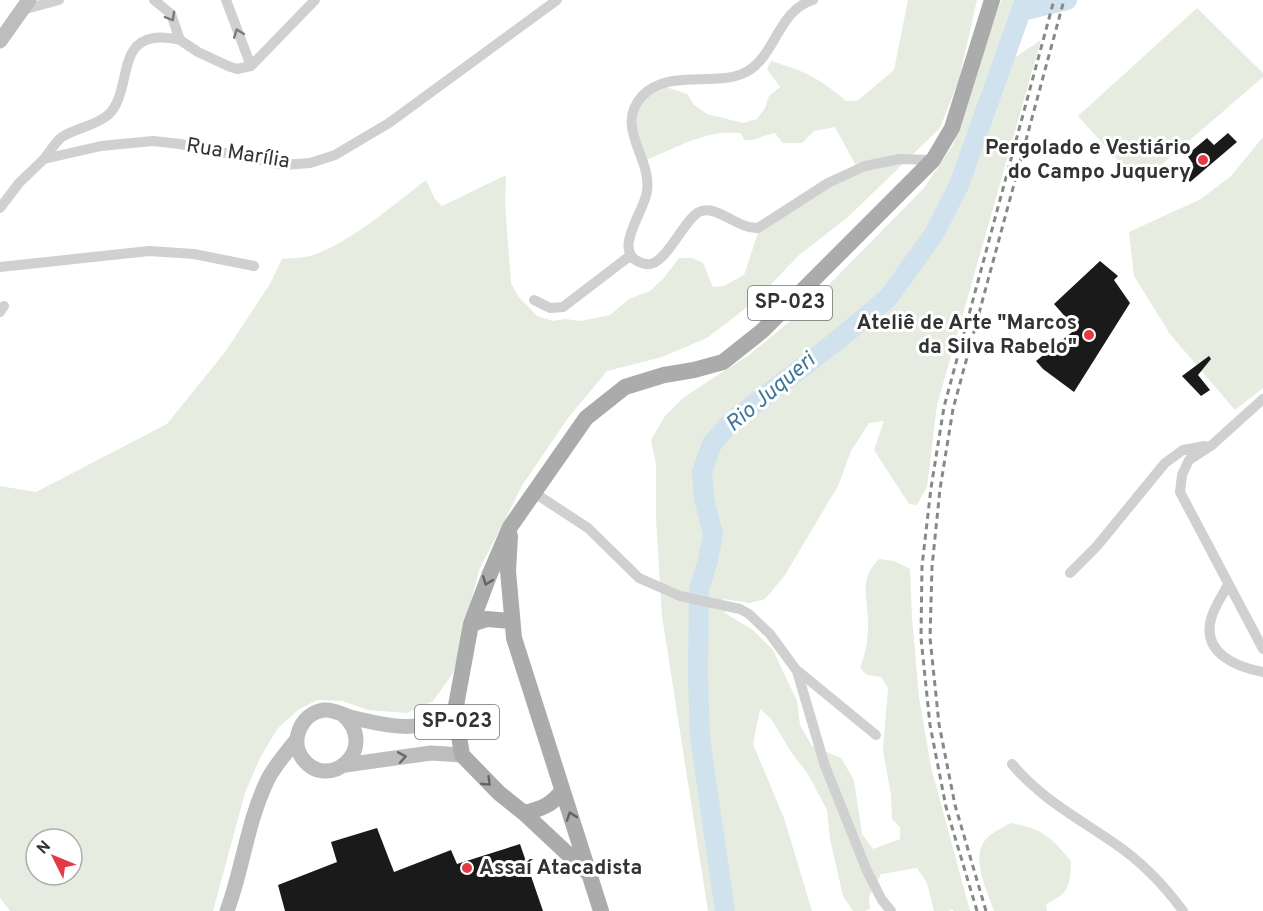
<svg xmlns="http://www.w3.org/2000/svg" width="1263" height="911" viewBox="0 0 1263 911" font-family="Overpass,sans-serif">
<rect width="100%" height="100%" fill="#fff"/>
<path fill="#e6ecdf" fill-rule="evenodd" d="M 908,0 L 977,0 L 959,79 L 940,128 L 848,217 L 798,256 L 755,301 L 707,338 L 662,357 L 607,371 L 568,418 L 523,484 L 479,570 L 453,673 L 433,701 L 407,713 L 368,710 L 342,701 L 317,700 L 298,710 L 278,728 L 261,756 L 245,793 L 213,911 L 10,911 L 0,898 L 0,486 L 36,492 L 167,424 L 225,352 L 270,284 L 282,259 C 291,258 301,258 310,256 C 349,244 393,205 426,180 L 435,199 L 442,206 L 506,175 L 505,204 L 511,283 L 518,296 L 537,316 L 553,321 L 565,319 L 581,321 L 610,315 L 629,299 L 650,291 L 663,279 L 679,258 L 692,258 L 703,263 L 713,287 L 724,286 L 744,275 L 758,233 L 807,199 L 860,173 L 835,127 L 814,131 L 802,143 L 783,143 L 775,133 C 765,134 754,142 744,140 L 741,133 C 705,129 679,147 646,160 L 636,142 L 637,108 L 654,90 L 666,87 L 687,94 L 694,105 L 707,114 L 743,123 L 757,119 L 765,108 L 769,96 L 780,87 L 767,69 L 771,61 C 805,71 819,78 846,101 L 857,101 L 894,70 ZM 36,839 L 72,839 L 72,875 L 36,875 Z
M 1001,0 L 1021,0 L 1002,58 L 1009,61 L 1041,40 L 937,405 L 927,487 L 917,505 L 909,504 L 874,450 L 884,421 L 869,423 L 851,451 L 838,486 L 785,575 L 765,599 L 750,603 L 723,599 L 725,613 L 753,630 L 773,650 L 797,701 L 800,725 L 812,746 L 841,758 L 854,780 L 862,834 L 873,849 L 900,839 L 900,827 L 892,819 L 891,795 L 883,750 L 888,688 L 881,677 L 867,675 L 860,668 C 865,655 868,641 868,626 C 869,599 857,581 879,559 L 894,561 L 910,569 L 912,618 L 919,697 L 931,767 L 970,911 L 954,911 L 952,909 L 949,911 L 934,911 L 927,883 L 917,868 L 881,874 L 869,897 L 870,909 L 865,911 L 853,911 L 843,896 L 830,839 L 827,810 L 808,774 L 791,752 L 772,720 L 760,709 L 753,744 L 784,818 L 812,911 L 708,911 L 662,616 L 656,518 L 656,464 L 651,440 L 665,416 L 684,397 L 749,355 L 805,309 L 924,188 L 953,145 Z
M 1197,8 L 1263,73 L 1263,77 L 1139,184 L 1078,116 Z
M 1263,137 L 1263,388 L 1235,410 L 1170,334 L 1134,276 L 1129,232 L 1201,199 L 1231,176 Z
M 1010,823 C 1042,828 1051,837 1071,861 C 1070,886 1070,893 1046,904 L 1047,911 L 994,911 C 987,890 970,858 986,839 C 992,832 1003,828 1010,823 Z"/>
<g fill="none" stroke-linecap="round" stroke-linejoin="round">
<path stroke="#cfe2ee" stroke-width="20" d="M 1022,11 L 1067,0
M 725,911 L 700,738 L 698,675 L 699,589 L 708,560 L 713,534 L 704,498 L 702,472 L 712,444 L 731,422 L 838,340 L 888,298 L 934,234 L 959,185 L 1025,0"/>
</g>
<path fill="#1a1a1a" d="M 1228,133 L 1237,142 L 1190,182 L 1183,173 L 1193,164 L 1187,155 L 1207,138 L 1214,145 Z
M 1100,261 L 1118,276 L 1114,280 L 1130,303 L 1074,392 L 1043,369 L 1036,361 L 1076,329 L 1054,304 Z
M 1209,356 L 1211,359 L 1198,375 L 1210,390 L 1201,396 L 1182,376 Z
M 377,828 L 394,872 L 451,850 L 457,864 L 520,844 L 543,911 L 285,911 L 278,885 L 337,862 L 331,842 Z"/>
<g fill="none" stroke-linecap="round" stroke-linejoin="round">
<path stroke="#d0d0d0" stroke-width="10" d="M 154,0 L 171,14 L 180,40 L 198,52 L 228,66 L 237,69 L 251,66 L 315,0
M 226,0 L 251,66
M 813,0 C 776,11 776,60 742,74 C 711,86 668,69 642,96 C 614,127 652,158 647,191 C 645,212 607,256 646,264 C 665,268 683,220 699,212 C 715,203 739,230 758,228 L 828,183 L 865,166 L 900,159 L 933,160
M 22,10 L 59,0
M 44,159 C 50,152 55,142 62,137 C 76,128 95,126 108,115 C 136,89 110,24 180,40
M 0,208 L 19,183 L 44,159 L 101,146 L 153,141 L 180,144 L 284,165 L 310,163 L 335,155 L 389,123 L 557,0
M 0,267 L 149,251 L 194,254 L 254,266
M 534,300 L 550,308 L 563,307 L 631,255
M 0,312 L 4,306
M 1263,399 L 1212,445 L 1189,460 L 1182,475 L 1180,492 L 1263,649
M 533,492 L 588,528 L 639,578 L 680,596 L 740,609 L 749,614 L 770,634 L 797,671 L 825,766 L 867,871 L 882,900 L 891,911
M 1070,573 L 1097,546 L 1165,463 L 1183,450 L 1205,446
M 1228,585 C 1222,596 1214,607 1211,619 C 1202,653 1236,667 1263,672
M 798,671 L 876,735
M 1012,764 C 1041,799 1078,818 1114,843 C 1142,862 1164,885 1183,911"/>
<path stroke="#bdbdbd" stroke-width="15" d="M 0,41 L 29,0
M 343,715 C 380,748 329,793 303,759 C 289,741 301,713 324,710 C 333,709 341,714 350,717 C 386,726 422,735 455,711
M 345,765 L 431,753 L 462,755
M 227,911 C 243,868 247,823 267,781 C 274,766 287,752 297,739"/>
<path stroke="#ababab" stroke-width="16" d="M 510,536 L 508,571 L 514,638 L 601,911
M 471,624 L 487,619 L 511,621
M 524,813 C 541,809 552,805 562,791
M 587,872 L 524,813 L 499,793 L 462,755 L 455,711 L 471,624 L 489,576 L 510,527 L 586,418 L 625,387 L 664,375 L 694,370 L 723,362 L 762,331 L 933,160 L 952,128 L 992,0"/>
<path stroke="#888" stroke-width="3" stroke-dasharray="6 4.5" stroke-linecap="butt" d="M 977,911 L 946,807 L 930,725 L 921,638 L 922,566 L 931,488 L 944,407 L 1054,0
M 986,911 L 955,805 L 939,724 L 930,638 L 932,567 L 940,489 L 953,409 L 1064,0"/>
</g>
<defs><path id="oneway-chevron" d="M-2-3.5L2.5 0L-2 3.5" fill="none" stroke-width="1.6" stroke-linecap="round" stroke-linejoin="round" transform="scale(1.5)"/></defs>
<g stroke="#7a7a7a">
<use href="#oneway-chevron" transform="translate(171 17) rotate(60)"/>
<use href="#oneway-chevron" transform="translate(238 33) rotate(-111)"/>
</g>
<g stroke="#636363">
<use href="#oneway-chevron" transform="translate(487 581) rotate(111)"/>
<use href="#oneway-chevron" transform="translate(487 782) rotate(44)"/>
<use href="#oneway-chevron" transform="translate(571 816) rotate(-109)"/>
</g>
<use stroke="#6a6a6a" href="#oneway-chevron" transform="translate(402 757) rotate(-10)"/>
<g fill="#e63946" stroke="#fff" stroke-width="2">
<circle cx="1203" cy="160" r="6"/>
<circle cx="1089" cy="335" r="6"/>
<circle cx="467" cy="868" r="6"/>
</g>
<g text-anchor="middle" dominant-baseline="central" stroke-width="6" stroke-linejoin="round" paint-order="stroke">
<g fill="#fff" stroke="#707070" stroke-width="1.5">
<rect x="748" y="286" width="84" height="34" rx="4.5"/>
<rect x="415" y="705" width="84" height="34" rx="4.5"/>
</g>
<g font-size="20" font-weight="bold" fill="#333">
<text x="790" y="303">SP-023</text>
<text x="457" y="722">SP-023</text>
</g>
<g font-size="21" font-weight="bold" fill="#333" stroke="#fff" text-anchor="end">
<text x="1191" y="148">Pergolado e Vestiário<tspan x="1191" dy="24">do Campo Juquery</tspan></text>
<text x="1077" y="323">Ateliê de Arte "Marcos<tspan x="1077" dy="24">da Silva Rabelo"</tspan></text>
<text x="479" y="868" text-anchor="start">Assaí Atacadista</text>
</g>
<g font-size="21" fill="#333" stroke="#fff">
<text transform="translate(238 154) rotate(9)">Rua Marília</text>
</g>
<g font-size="22" font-style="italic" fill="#3f7597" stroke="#fff">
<text transform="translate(771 393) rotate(-40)">Rio Juqueri</text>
</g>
</g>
<g transform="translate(54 857) rotate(313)"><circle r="28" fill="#ffffff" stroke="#adadad" stroke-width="1.5"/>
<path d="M0-4.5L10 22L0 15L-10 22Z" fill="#e63946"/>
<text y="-9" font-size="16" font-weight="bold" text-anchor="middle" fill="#333333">N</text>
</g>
</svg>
